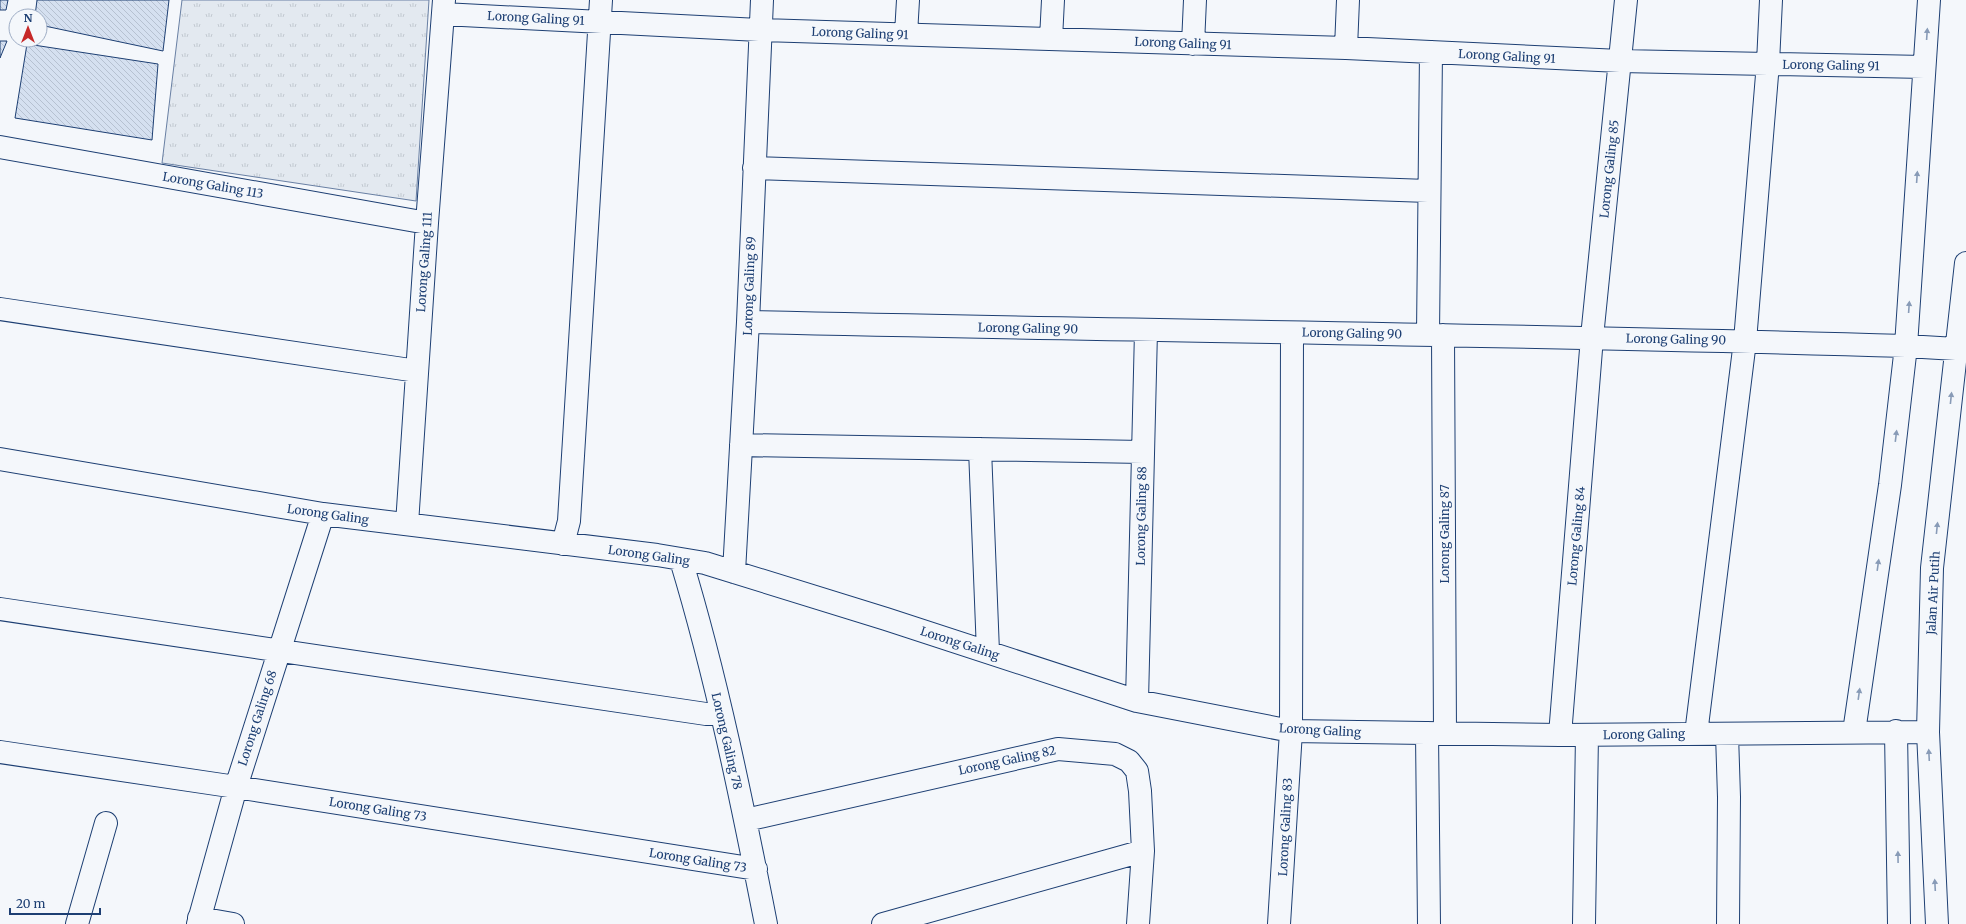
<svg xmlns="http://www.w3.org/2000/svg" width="1966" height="924" viewBox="0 0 1966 924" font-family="Merriweather,serif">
<defs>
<pattern id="park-tufts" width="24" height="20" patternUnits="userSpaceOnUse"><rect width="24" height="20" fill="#e3e9f0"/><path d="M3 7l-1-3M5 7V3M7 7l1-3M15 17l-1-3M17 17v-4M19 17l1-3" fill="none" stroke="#c2c9d1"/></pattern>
<pattern id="building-back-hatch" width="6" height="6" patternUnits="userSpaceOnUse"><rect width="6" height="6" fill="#d5e0f0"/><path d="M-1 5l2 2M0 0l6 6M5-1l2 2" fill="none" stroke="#b6c1d1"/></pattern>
</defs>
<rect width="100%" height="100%" fill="#f4f7fb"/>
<path fill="url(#park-tufts)" stroke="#687fa3" d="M 182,0 L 429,0 L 416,201 L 162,163 Z"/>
<path fill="url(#building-back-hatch)" stroke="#1d3f73" d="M 0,0 L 8,0 L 6,10 L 0,10 Z
M 37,0 L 169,0 L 163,51 L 40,25 L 40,16 L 35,16 Z
M 0,41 L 7,41 L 0,58 Z
M 27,44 L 158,64 L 152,140 L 15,118 Z"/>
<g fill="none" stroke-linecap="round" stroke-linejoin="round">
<g stroke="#1d3f73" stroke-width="24">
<path id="minor" d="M 443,14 L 759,30 L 1346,48 L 1620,61 L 1924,67
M 906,34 L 908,0
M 1051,39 L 1053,0
M 1193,44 L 1195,0
M 1346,48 L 1348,0
M 0,147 L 427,223
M 754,168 L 1428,191
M 0,309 L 417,371
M 748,322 C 1134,331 1520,334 1906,346 L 1956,349
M 1428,334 L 1431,52
M 1443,335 L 1445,733
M 741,445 L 1143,452
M 980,449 L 988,652
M 0,459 L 323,514 L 657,555 L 705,563 L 886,619 L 1137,701 L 1291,731 L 1560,735 L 1928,732
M 407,524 L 427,223 L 444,0
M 563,544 L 569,521 L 601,0
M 681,560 C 717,679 742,802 766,924
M 734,572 L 748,322 L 762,0
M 0,609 L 706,714 L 721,714
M 1137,701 L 1146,331
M 1896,731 L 1899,924
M 1854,732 L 1890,485 L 1906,346 L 1929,0
M 1427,733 L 1429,924
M 1696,734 L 1745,341 L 1768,63 L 1771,0
M 1727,734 L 1729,797 L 1728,924
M 1560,735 L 1592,337 L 1626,0
M 0,752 L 236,787 L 756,869
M 746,820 L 1058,749 L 1115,754 L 1129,761 L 1137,771 L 1140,791 L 1143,851 L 1138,924
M 199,918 L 233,924
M 77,924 L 106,823
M 198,924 L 236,787 L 323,514
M 883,924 L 1143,851
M 1279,924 L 1291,731 L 1292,333
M 1584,924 L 1587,735
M 1937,924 L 1928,732 L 1932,568 L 1966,263"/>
</g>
<use href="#minor" stroke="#f4f7fb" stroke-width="22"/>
</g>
<defs><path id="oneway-solid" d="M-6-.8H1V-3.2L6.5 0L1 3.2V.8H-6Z"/></defs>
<g fill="#889bb7">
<use href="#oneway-solid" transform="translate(1927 34) rotate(-86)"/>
<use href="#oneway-solid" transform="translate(1917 177) rotate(-86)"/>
<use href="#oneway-solid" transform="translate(1909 307) rotate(-86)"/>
<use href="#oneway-solid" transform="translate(1951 398) rotate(-84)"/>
<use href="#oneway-solid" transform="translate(1896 436) rotate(-83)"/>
<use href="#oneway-solid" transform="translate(1937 528) rotate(-84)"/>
<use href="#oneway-solid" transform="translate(1878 565) rotate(-82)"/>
<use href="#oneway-solid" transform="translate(1859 694) rotate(-82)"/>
<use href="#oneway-solid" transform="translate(1929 755) rotate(-93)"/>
<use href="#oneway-solid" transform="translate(1898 857) rotate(-91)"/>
<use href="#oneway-solid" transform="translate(1935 885) rotate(-93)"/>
</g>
<g text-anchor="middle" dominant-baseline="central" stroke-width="3" stroke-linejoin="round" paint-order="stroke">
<g font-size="12" fill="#1d3f73" stroke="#f4f7fb">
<text transform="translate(536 18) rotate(3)">Lorong Galing 91</text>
<text transform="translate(860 33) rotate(2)">Lorong Galing 91</text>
<text transform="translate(1183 43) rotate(2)">Lorong Galing 91</text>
<text transform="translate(1507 56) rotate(3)">Lorong Galing 91</text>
<text transform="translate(1831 65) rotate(1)">Lorong Galing 91</text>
<text transform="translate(1609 169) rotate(-84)">Lorong Galing 85</text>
<text transform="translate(213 185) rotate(10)">Lorong Galing 113</text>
<text transform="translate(424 262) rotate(-86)">Lorong Galing 111</text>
<text transform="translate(749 286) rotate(-88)">Lorong Galing 89</text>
<text transform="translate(1028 328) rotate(1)">Lorong Galing 90</text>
<text transform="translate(1352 333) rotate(1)">Lorong Galing 90</text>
<text transform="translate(1676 339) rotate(1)">Lorong Galing 90</text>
<text transform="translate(328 514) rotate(8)">Lorong Galing</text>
<text transform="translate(1141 516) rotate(-89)">Lorong Galing 88</text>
<text transform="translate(1444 534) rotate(-90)">Lorong Galing 87</text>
<text transform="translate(1576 536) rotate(-85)">Lorong Galing 84</text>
<text transform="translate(649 555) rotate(8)">Lorong Galing</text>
<text transform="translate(1933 593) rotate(-87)">Jalan Air Putih</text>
<text transform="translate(960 643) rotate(18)">Lorong Galing</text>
<text transform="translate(257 718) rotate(-72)">Lorong Galing 68</text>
<text transform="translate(1320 730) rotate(3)">Lorong Galing</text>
<text transform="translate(1644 734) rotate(-1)">Lorong Galing</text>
<text transform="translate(727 741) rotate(77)">Lorong Galing 78</text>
<text transform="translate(1007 760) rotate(-12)">Lorong Galing 82</text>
<text transform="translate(378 809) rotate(9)">Lorong Galing 73</text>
<text transform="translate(1285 827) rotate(-87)">Lorong Galing 83</text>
<text transform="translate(698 860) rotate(9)">Lorong Galing 73</text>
</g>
</g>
<g transform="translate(28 28)"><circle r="19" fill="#f4f7fb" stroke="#9eadc5"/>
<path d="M0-3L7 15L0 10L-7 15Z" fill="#c62828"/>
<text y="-6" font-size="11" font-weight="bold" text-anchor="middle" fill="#1d3f73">N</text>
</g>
<path d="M10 908v6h90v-6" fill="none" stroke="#1d3f73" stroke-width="2"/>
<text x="16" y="908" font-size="12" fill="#1d3f73" stroke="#f4f7fb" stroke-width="3" paint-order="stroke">20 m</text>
</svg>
